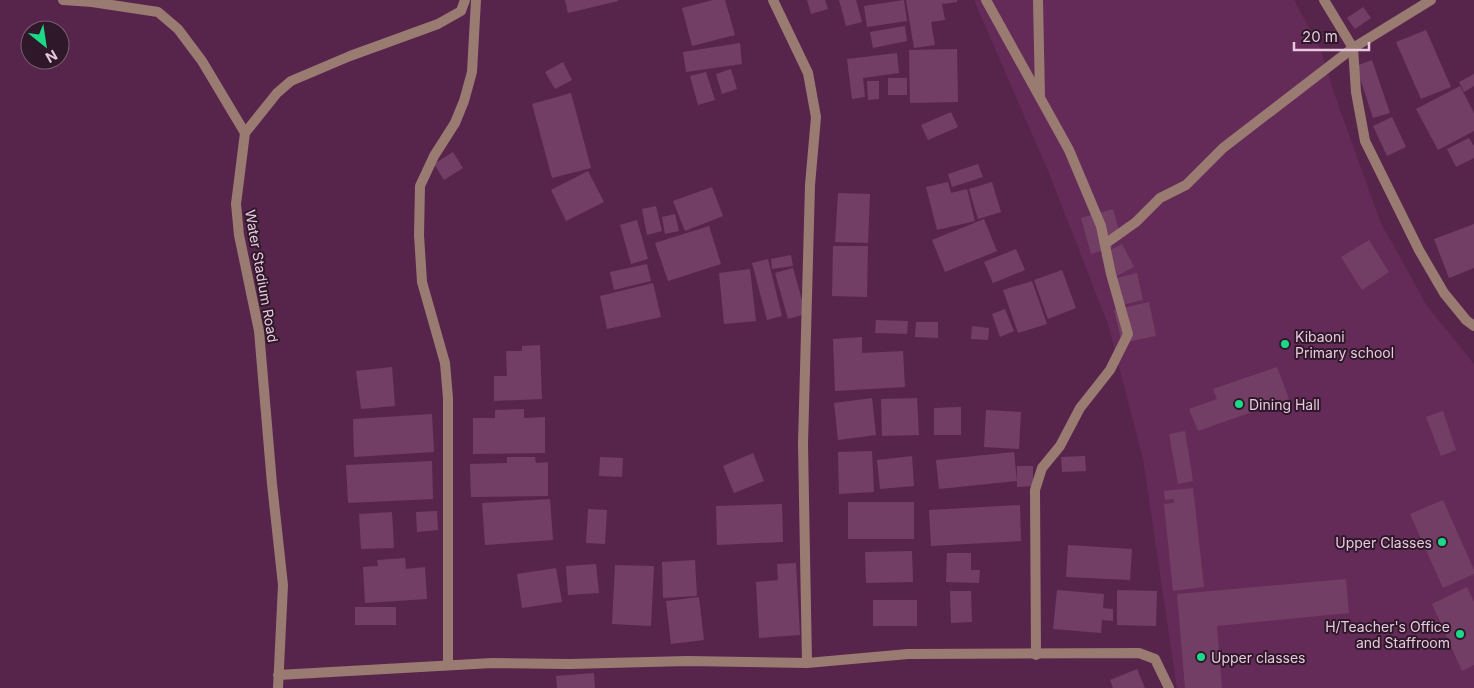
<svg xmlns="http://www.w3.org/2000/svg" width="1474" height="688" viewBox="0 0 1474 688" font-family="Inter,sans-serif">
<rect width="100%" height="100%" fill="#57254b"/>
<path fill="#652b58" d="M 974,0 L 1294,0 L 1320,48 L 1334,93 L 1380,221 L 1427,306 L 1474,364 L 1474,688 L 1177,688 L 1143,459 L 1108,324 L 1049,173 Z"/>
<path fill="#733e65" d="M 565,0 L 618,0 L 618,1 L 568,13 Z
M 713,0 L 725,0 L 735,35 L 692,46 L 682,8 Z
M 807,0 L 825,0 L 828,9 L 811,14 Z
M 839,0 L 856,0 L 862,22 L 846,26 Z
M 904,0 L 907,21 L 867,27 L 864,6 Z
M 906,0 L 957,0 L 957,2 L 942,4 L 945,20 L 931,22 L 935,45 L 914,48 Z
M 1363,7 L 1371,18 L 1355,29 L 1347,18 Z
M 905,26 L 907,41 L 873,48 L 870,32 Z
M 1426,30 L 1451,87 L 1421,99 L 1396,42 Z
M 740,43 L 742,64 L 686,72 L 683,52 Z
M 957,49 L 958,102 L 910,103 L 909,50 Z
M 897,53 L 899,73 L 863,78 L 865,97 L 852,99 L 847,59 Z
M 1372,60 L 1390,113 L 1373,118 L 1356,66 Z
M 563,62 L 572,80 L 555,89 L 545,72 Z
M 731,69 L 737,89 L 722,94 L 716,74 Z
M 706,72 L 715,100 L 698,105 L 690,76 Z
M 1474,74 L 1474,86 L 1464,92 L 1459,82 Z
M 888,78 L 907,78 L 907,95 L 888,95 Z
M 867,81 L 879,81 L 879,99 L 868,100 Z
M 1460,86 L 1474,113 L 1474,131 L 1438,150 L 1416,109 Z
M 571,93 L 591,168 L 552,178 L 532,104 Z
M 951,112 L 958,127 L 928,140 L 921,125 Z
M 1392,117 L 1406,147 L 1387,156 L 1373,126 Z
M 1469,138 L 1474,146 L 1474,158 L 1456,167 L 1447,149 Z
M 453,152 L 463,168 L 444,180 L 434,164 Z
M 978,164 L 983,177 L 952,187 L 948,174 Z
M 588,171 L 604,202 L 566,221 L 551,190 Z
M 948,182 L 951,193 L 967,189 L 975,221 L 937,230 L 926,187 Z
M 992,182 L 1001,212 L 978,219 L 969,189 Z
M 712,187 L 723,216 L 685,231 L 673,201 Z
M 838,193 L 870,194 L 868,243 L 835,242 Z
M 656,206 L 662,231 L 647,235 L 642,209 Z
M 1113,209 L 1120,235 L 1110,238 L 1112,248 L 1091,254 L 1081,218 Z
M 675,214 L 679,231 L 665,234 L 662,217 Z
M 984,219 L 997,251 L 945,272 L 932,240 Z
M 637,220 L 648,259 L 631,264 L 620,225 Z
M 1474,224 L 1474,268 L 1449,278 L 1434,239 Z
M 709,226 L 721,264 L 668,281 L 655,243 Z
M 1369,240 L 1389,272 L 1362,290 L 1341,257 Z
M 1122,244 L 1134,267 L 1113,278 L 1101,255 Z
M 833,246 L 868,246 L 867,297 L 832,296 Z
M 1016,249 L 1025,270 L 993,283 L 984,262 Z
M 791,255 L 793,266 L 772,269 L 771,259 Z
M 768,259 L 782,316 L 767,320 L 752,263 Z
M 647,264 L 651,281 L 614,290 L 610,272 Z
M 793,268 L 806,314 L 788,319 L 775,273 Z
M 750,269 L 756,321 L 724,324 L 719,273 Z
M 1062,270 L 1076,308 L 1048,319 L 1034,280 Z
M 1137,273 L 1143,300 L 1118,306 L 1113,279 Z
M 1032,281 L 1047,324 L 1018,333 L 1003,290 Z
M 653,283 L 661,317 L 607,329 L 600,296 Z
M 1149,302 L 1156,336 L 1122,343 L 1114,310 Z
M 1005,309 L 1014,331 L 1000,337 L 992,314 Z
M 876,320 L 908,321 L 907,334 L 875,333 Z
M 916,322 L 938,322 L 938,338 L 915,337 Z
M 972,326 L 989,328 L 988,340 L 971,339 Z
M 862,337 L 862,353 L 903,351 L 905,387 L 835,391 L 833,339 Z
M 540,345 L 542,399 L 494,401 L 494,376 L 507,376 L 506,351 L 522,351 L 522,346 Z
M 392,367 L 395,406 L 361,409 L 356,371 Z
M 1277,367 L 1289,399 L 1198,431 L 1189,409 L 1217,399 L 1213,389 Z
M 872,398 L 876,435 L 838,440 L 834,403 Z
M 917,398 L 919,435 L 882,436 L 881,399 Z
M 961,407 L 961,435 L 934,435 L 934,408 Z
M 524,409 L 524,418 L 545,417 L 545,453 L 473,454 L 473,418 L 495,418 L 495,410 Z
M 986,410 L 1021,412 L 1019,449 L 984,447 Z
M 1443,411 L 1456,450 L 1441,456 L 1426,417 Z
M 432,414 L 434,452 L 354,457 L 353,419 Z
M 1185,431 L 1193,481 L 1178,484 L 1169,434 Z
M 872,451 L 874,492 L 839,494 L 838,452 Z
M 1014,452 L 1017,481 L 939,489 L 936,460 Z
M 753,453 L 764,481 L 734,493 L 723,466 Z
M 912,456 L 914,486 L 880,489 L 877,460 Z
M 1085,456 L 1086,471 L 1062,472 L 1061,457 Z
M 507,457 L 535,457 L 536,463 L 548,462 L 548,496 L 471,497 L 470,464 L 507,463 Z
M 600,457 L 623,458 L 622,477 L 599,476 Z
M 432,461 L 433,499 L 348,503 L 346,465 Z
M 1017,466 L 1033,466 L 1033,486 L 1017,487 Z
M 1193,488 L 1204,587 L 1173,591 L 1164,504 L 1174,503 L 1174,499 L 1165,500 L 1164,491 Z
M 550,499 L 553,540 L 485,545 L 482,503 Z
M 1443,500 L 1474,570 L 1474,574 L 1443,588 L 1410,514 Z
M 848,502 L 914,502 L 914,539 L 848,539 Z
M 782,504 L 783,542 L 717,545 L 716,506 Z
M 1020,505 L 1021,541 L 931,546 L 929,510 Z
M 588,509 L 607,510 L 605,544 L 586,543 Z
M 437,511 L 438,530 L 417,532 L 416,512 Z
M 392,512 L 394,548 L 361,549 L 359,514 Z
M 1068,545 L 1132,549 L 1130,580 L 1066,577 Z
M 912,551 L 913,582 L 866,583 L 865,552 Z
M 947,553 L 971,553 L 971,570 L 980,570 L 979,583 L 946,582 Z
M 405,558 L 406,569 L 425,567 L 427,599 L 365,603 L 363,567 L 378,566 L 377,560 Z
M 695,560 L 697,596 L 663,598 L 662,562 Z
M 796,563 L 800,635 L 759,638 L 756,582 L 778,580 L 777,564 Z
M 596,564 L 599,593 L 568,595 L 566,566 Z
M 615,565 L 654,566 L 651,626 L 612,624 Z
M 556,568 L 562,602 L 522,608 L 517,574 Z
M 1346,579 L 1349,613 L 1217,626 L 1222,688 L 1185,688 L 1177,594 Z
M 1467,587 L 1474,602 L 1474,665 L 1462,671 L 1432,604 Z
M 1057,590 L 1104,594 L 1103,608 L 1113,609 L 1113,621 L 1102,620 L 1101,633 L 1053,629 Z
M 1117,590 L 1157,591 L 1156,626 L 1117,625 Z
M 950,591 L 971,591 L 972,622 L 951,623 Z
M 699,597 L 704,640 L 671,644 L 666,601 Z
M 873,600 L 917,600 L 917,626 L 873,626 Z
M 355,607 L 396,607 L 396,625 L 355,625 Z
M 1137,669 L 1145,688 L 1113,688 L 1110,680 Z
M 594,673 L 595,688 L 557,688 L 556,676 Z"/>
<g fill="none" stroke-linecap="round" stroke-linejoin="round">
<path stroke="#9a7b72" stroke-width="10" d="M 986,0 L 1069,150 L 1101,226 L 1111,274 L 1128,334 L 1110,370 L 1080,408 L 1060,446 L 1042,468 L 1035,490 L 1036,655
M 1038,0 L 1040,96
M 1105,244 L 1136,222 L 1160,198 L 1186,185 L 1223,148 L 1353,48"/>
<path stroke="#9a7b72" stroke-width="10" d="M 63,0 L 92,2 L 158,12 L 178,29 L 202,61 L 245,133
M 773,0 L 808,73 L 816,117 L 810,185 L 803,444 L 807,663
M 1324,0 L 1353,48 L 1356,92 L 1365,141 L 1419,250 L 1444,293 L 1466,320 L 1474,326
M 1353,48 L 1431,0
M 448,664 L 448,398 L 445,363 L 422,282 L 419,235 L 420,186 L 434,156 L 455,123 L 464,101 L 472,72 L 476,0
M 278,675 L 492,663 L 570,664 L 687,661 L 807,663 L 908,654 L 1139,653 L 1155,659 L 1169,688
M 278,688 L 283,585 L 272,484 L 259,331 L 239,235 L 236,204 L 245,133 L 277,93 L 291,81 L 350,56 L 438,24 L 461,11 L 465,0"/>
</g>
<g fill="#1cd988" stroke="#2f1829" stroke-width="2">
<circle cx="1285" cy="344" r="5"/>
<circle cx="1239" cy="404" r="5"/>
<circle cx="1442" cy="542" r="5"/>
<circle cx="1460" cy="634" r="5"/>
<circle cx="1201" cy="657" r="5"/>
</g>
<g text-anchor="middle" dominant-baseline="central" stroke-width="4" stroke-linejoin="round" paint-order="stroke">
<g font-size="14" fill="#e8c8de" stroke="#2f1829">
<text transform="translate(262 276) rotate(80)">Water Stadium Road</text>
</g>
<g font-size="14" fill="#e8c8de" stroke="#2f1829" text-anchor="start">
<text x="1295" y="336">Kibaoni<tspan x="1295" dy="16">Primary school</tspan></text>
<text x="1249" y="404">Dining Hall</text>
<text x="1432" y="542" text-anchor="end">Upper Classes</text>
<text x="1450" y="626" text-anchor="end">H/Teacher's Office<tspan x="1450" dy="16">and Staffroom</tspan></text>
<text x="1211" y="657">Upper classes</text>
</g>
</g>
<g transform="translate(45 45) rotate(150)"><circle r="24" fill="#2f1829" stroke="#795e71"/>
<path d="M0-4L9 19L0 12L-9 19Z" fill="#1cd988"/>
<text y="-8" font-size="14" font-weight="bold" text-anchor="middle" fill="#e8c8de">N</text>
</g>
<path d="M1294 42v8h75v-8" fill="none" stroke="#e8c8de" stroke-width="2.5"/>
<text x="1302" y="42" font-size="15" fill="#e8c8de" stroke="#2f1829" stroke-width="4" paint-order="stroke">20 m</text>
</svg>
